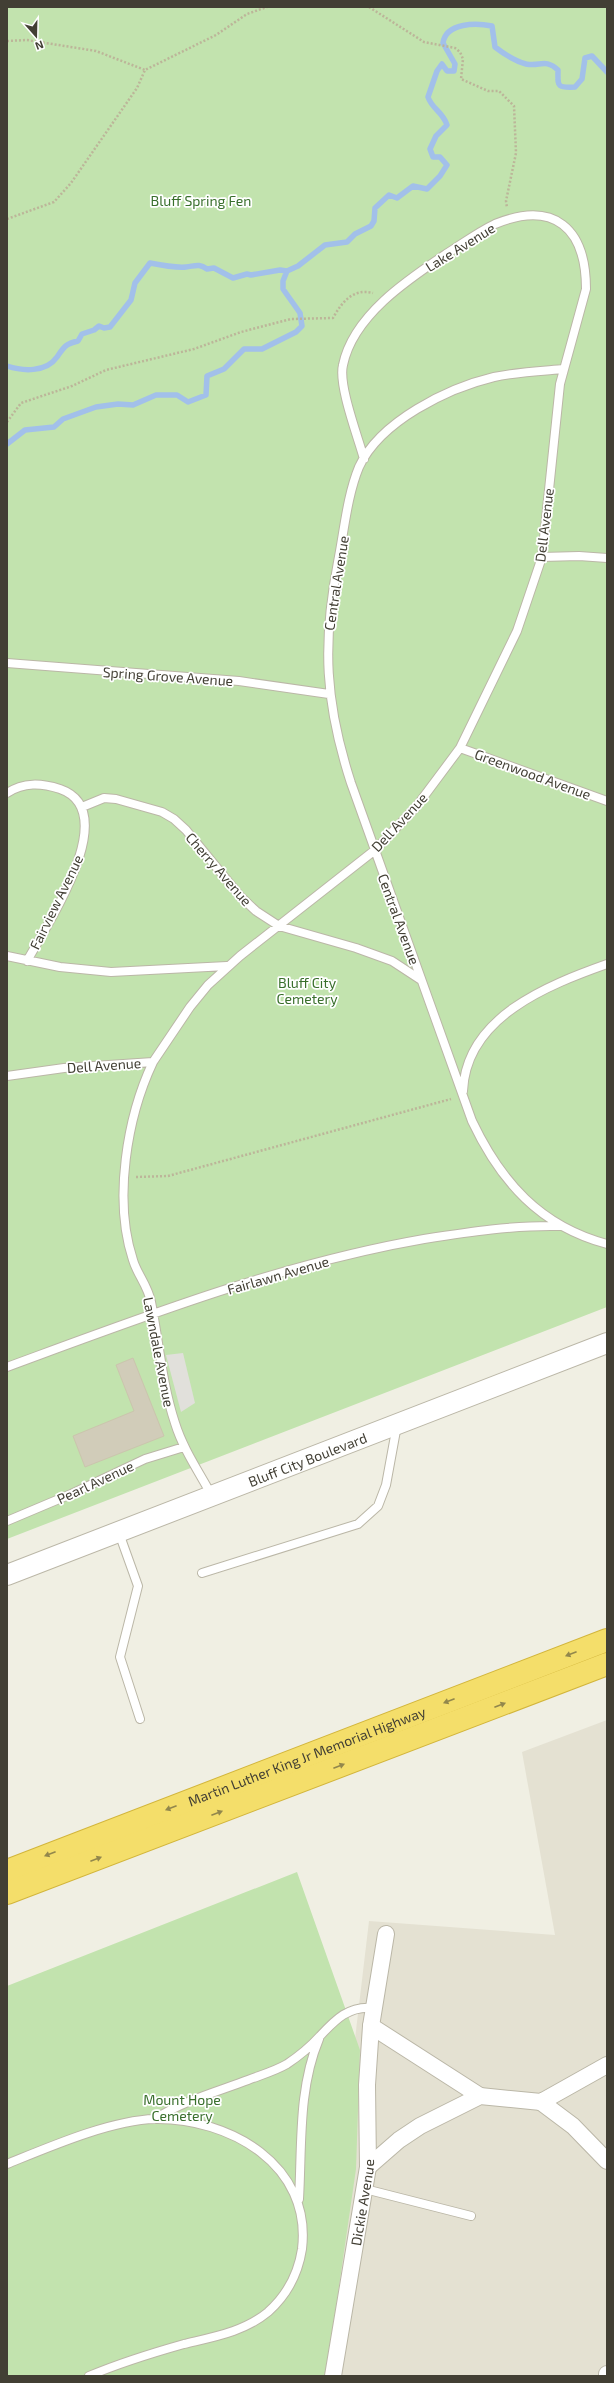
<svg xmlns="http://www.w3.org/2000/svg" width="614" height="2383" viewBox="0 0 614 2383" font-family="'Exo 2',sans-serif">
<rect width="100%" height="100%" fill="#f0efe3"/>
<path fill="#e4e1d2" d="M 607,1720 L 607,2376 L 315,2376 L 369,1921 L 555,1935 L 522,1752 Z"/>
<path fill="#c2e3ae" d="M 7,7 L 607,7 L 607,1307 L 7,1539 Z
M 297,1872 L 360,2050 L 356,2169 L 326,2376 L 7,2376 L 7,1986 Z"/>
<path fill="#e1e0db" d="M 183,1353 L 195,1403 L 181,1412 L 166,1355 Z"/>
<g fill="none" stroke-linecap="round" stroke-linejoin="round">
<path stroke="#a2c0ea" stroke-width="5.5" d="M 7,366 C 22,371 46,373 57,357 C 64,347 65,344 78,341 L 82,334 L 94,330 L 99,326 L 104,328 L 110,327 L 131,300 L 135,283 L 150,263 C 160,265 175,268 186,267 C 195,266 199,263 207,269 L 214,268 L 233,278 L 247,274 L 251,275 L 280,270 L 287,271
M 7,444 L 25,430 L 54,427 L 63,419 L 96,407 L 118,404 L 133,405 L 156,395 L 177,395 L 188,402 L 206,395 L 207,376 L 224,369 L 244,349 L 262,349 L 296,332 L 302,326 L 300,313 L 283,289 L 283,281 L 287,271 L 298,266 L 325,245 L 347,242 L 355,234 L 371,226 L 374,221 L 375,208 L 389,195 L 397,198 L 413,186 L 427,189 L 440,176 L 447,165 L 440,157 L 433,157 L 430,149 L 436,136 L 447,125 C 443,112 432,109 428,97 L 437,71 L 442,64 L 447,71 L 454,71 L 455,64 L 443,43 C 446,22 477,23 492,26 L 495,47 C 504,54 515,61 526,64 C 540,67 545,58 558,70 C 558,86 556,88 575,87 L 582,79 L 585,58 L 592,56 L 607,72"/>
</g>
<path fill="#d1ccb9" stroke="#cbc5ad" d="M 133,1358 L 164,1436 L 85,1467 L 73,1436 L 134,1411 L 116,1365 Z"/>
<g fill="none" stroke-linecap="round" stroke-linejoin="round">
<g stroke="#bbb7a7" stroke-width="10">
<path id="service" d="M 564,369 C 541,371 517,372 494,377 C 448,388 380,421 359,467 C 347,496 344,532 338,562 C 322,644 325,703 351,783 L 472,1121 C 501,1182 540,1226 607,1244
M 542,557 L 579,556 L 607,558
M 7,663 L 239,681 L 329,694
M 460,748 L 607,801
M 7,793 C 24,782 41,783 60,789 C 124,811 46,926 27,961
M 82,807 L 104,798 L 116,799 L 162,812 L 174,819 L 186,830 L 240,896 L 256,911 L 279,926 L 356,948 L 392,961 L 421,980
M 7,956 L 60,967 L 111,972 L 227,966
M 153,1062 C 127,1117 113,1200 133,1260 C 137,1274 148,1286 151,1302 C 159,1342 162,1384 175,1423 C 183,1449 199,1472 212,1496
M 7,1076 L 64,1068 L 153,1062 L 190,1007 L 208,985 L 240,956 L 375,850 L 416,807 L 460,748 L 517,631 L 542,557 L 560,384 L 586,289 C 586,228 554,200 495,224 C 478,232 462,244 446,254 C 407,280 353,316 343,365 C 338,385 358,437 364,459
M 463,1091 C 466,1017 548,985 607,964
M 7,1367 C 143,1317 280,1264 424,1239 C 469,1232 514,1225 559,1226
M 7,1521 L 71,1494 L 145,1459 L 184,1447
M 119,1533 L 138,1586 L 120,1657 L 140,1719
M 202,1573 L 358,1524 L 378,1506 L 386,1485 L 397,1425
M 155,2119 C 183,2101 216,2092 248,2080 C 261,2075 275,2071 287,2064 C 299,2056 310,2047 320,2036 C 335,2020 349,2005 374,2008
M 7,2164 C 49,2147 111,2120 155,2119 C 230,2118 312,2165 302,2249 C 298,2275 287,2295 268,2312 C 244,2332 213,2337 184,2344 C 152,2353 120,2363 89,2376
M 365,2189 L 471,2216
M 299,2199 C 302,2146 298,2089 319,2039"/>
</g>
<g stroke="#bbb7a7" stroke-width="18">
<g id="minor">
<path d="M 371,2026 L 480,2096"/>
<path d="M 541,2102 L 573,2126 L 607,2161"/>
<path d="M 368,2167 L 399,2140 L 420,2126 L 480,2096 L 541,2102 L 607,2065"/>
<path id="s1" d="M 333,2376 L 368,2167 L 367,2085 L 371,2026 L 386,1934"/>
<path d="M 607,2376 L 607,2374"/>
</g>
</g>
<g stroke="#bbb7a7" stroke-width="22">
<g id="tertiary">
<path id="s2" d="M 7,1575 L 607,1343"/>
</g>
</g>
<g stroke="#d2b53b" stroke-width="24">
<g id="motorway">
<path id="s3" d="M 7,1871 L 607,1640"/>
<path d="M 7,1893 L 607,1664"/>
</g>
</g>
<path stroke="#bcb599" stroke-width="2.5" stroke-dasharray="2 2" stroke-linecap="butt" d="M 369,7 L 424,42 L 455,48 L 460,52 L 463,59 L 461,79 L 488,91 L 499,91 L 514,106 L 516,153 L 506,201 L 507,208
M 7,41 L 27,40 L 96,51 L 145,70
M 7,219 L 54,202 L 71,183 L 137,88 L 145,70 L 216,35 L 247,14 L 267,7
M 7,422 L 21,403 L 72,386 L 106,370 L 194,349 L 241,332 L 291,319 L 333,318 C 342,302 353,288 373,293
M 136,1177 L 168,1176 L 451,1099"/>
<use href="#service" stroke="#fff" stroke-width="8"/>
<use href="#minor" stroke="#fff" stroke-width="16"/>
<use href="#tertiary" stroke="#fff" stroke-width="20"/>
<use href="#motorway" stroke="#f4de6a" stroke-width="22"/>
</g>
<defs><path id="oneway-solid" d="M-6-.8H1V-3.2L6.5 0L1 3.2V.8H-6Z"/></defs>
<g fill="#92874c">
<use href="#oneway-solid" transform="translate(571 1654) rotate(159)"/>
<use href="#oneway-solid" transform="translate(449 1701) rotate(159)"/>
<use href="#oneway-solid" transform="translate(500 1705) rotate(-21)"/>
<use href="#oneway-solid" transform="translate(339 1766) rotate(-21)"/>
<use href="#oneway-solid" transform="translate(171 1808) rotate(159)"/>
<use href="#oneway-solid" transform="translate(217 1813) rotate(-21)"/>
<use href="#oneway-solid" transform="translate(50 1854) rotate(159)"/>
<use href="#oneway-solid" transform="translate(96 1859) rotate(-21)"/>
</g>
<g text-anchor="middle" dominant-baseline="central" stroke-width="3.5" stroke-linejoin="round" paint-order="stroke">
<g font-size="14" fill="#396f2c" stroke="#fff">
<text x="201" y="200">Bluff Spring Fen</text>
<text x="307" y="982">Bluff City<tspan x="307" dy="16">Cemetery</tspan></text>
<text x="182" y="2099">Mount Hope<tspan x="182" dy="16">Cemetery</tspan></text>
</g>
<g font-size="14" fill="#423f34" stroke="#fff">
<text transform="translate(460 247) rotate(-32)">Lake Avenue</text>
<text transform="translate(544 525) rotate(-83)">Dell Avenue</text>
<text transform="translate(336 583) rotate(-81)">Central Avenue</text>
<text transform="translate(168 676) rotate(4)">Spring Grove Avenue</text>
<text transform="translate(533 774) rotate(20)">Greenwood Avenue</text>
<text transform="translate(399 822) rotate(-47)">Dell Avenue</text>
<text transform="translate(219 869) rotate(49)">Cherry Avenue</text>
<text transform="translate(56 902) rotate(-64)">Fairview Avenue</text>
<text transform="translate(399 919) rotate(70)">Central Avenue</text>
<text transform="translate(104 1065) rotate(-4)">Dell Avenue</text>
<text transform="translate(278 1275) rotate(-16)">Fairlawn Avenue</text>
<text transform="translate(159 1352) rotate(79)">Lawndale Avenue</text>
<text stroke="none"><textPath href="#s2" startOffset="322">Bluff City Boulevard</textPath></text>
<text transform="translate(95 1482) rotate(-25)">Pearl Avenue</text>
<text stroke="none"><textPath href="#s3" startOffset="321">Martin Luther King Jr Memorial Highway</textPath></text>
<text stroke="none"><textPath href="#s1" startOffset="176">Dickie Avenue</textPath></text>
</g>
</g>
<rect width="614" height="2383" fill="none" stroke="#423f34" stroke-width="16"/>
<g transform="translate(36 36) rotate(160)" stroke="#ffffff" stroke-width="3" paint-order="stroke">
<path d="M0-3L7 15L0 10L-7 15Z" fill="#423f34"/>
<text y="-6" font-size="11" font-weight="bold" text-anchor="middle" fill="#423f34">N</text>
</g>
</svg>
